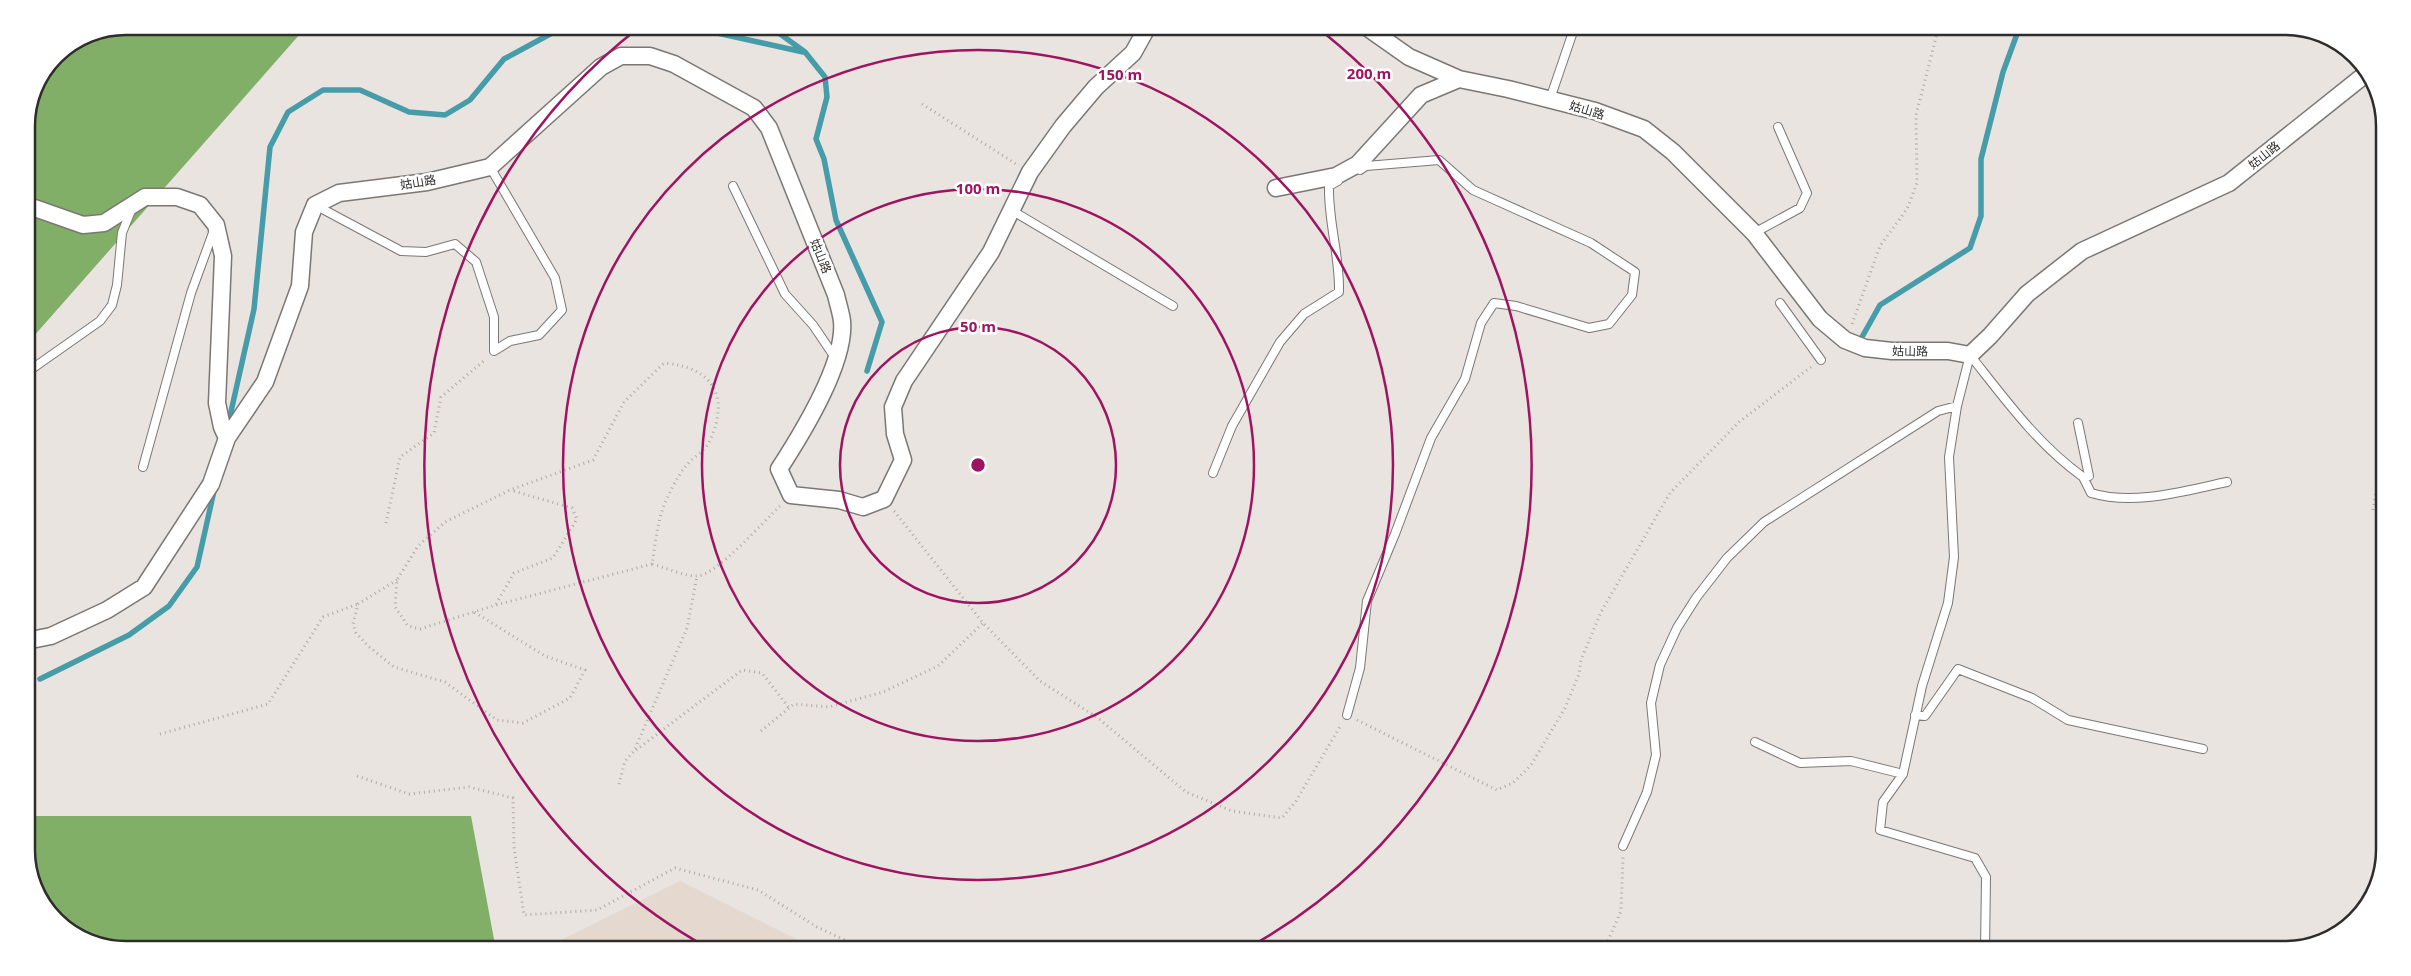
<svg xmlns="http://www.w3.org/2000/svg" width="2411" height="976" viewBox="0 0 2411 976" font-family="'Open Sans','Noto Sans TC',sans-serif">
<rect width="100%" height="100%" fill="#e9e4e0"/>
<path fill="#e4d8cf" d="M 680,881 L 818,950 L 541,950 Z"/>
<path fill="#82af67" d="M 126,26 L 307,26 L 26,345 L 26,119 L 34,87 L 56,55 L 88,34 Z
M 26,816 L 471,816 L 496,950 L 126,950 L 88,942 L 47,911 L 26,857 Z"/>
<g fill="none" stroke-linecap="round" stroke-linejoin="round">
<path stroke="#469ca8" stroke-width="5.5" d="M 686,26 L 803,52
M 775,26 L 776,31 L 805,52 L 825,77 L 827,97 L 816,139 L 824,159 L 836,220 L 882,322 L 867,371
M 1862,337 L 1880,305 L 1970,248 L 1981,216 L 1981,159 L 2003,72 L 2020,26
M 228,425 L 254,309 L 270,147 L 288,112 L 323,90 L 360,90 L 409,112 L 445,115 L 470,100 L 504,59 L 565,26
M 40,679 L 129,635 L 169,606 L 197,567 L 214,491"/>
<g stroke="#7c7774" stroke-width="10">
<path id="service" d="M 1550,99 L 1575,26
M 733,186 L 785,294 L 813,325 L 836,359
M 315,205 L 401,251 L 426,252 L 455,244 L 476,262 L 494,317 L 494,351 L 510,341 L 539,335 L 562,310 L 555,278 L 490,167
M 1011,210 L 1173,306
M 1754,233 L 1800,208 L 1807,193 L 1778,127
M 1780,303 L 1821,360
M 26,373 L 100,321 L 112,305 L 117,285 L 122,233 L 132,208
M 1957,406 L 1949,457 L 1954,557 L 1948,603 L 1922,686 L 1903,774 L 1883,802 L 1880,830 L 1975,858 L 1986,877 L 1985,950
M 2078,423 L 2089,476 L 2083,477 L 2091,493 C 2135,506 2183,491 2227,482
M 143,467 L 191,293 L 214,230
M 1213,473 L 1232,426 L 1280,342 L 1304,314 L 1339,292 C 1340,256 1328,222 1329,186 L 1338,181
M 1347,715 L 1360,668 L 1367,601 L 1395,534 L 1431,438 L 1465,379 L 1481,323 L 1494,303 L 1516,306 L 1589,328 L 1609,324 L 1632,295 L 1635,272 L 1591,243 L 1473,190 L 1439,160 L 1366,166 L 1360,170
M 1915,715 L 1925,716 L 1958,669 L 2032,698 L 2068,720 L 2203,749
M 1755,742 L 1800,763 L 1851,761 L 1903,774
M 1623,846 L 1647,792 L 1656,755 L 1651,703 L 1660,665 L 1677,628 L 1696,598 L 1727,558 L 1764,522 L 1938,411 L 1957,406 L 1970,355 C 2005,399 2037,444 2083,477"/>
</g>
<g stroke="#7c7774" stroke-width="19">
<path id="minor" d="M 1365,26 L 1409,57 L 1459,79
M 1276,188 L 1336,176 L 1358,164 L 1421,95 L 1459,79 L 1508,89 L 1595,111 L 1644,129 L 1673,152 L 1754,233 L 1820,319 L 1845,340 L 1865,348 L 1892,351 L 1948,351 L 1970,355 L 1990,336 L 2027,294 L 2082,251 L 2229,183 L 2367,73
M 26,205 L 83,225 L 104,223 L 145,197 L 177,197 L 200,205 L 216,225 L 223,256 L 217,403 L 222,427 L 227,438
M 26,641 L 51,636 L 107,610 L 144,587 L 211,484 L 227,438 L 265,382 L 300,286 L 304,232 L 315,205 L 339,193 L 427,182 L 490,167 L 601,67 L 621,56 L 650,56 L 674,64 L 754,108 L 769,128 L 836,295 C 838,304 841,313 842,321 C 846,363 801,435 779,469 L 791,495 L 839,500 L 863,507 L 884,499 L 903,460 L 895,434 L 893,407 L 904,381 L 991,252 L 1030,172 L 1063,126 L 1096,87 L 1133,53 L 1148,26"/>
</g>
<path stroke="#aeaaa7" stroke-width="3" stroke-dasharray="1 4" stroke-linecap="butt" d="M 922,104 L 1016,164
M 1852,324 L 1880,246 L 1907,209 L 1917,183 L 1916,115 L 1939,26
M 2373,510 L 2380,468 L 2385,463
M 894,511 L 983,623 L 1040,681 L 1098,718 L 1186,792 L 1232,811 L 1282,818 L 1296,801 L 1341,725
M 386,523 L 400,457 L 434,433 L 441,397 L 486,359
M 652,564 L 496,605 L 420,629 L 408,626 L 395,607 L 397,580 L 418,546 L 445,522 L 510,490 L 593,460 L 624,402 L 664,363 C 713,367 731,397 709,442 C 704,452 692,458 685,467 C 677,477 668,495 663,508 C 657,525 655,546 652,564 C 664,567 686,577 697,576 C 717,575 764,521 780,506
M 397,580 L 358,604 L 353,624 L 356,633 L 368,646 L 394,667 L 445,682 L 497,720 L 523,723 L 570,698 L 585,670 L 545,656 L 474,612
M 496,604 L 514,573 L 553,558 L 577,519 L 572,508 L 510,490
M 1357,720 L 1497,790 L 1513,783 L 1531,765 L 1565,708 L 1579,674 L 1581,660 L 1601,612 L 1670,493 L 1739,422 L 1811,367
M 761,731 L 794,704 L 829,707 L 883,692 L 938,666 L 983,623
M 160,734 L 268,704 L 323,617 L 358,604
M 636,750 L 742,670 L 762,673 L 789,708
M 357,776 L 409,794 L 469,787 L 513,798 L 514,847 L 524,915 L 597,910 L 675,868 L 758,890 L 817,927 L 866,950
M 619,784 L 625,761 L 634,751 L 687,628 L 697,576
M 1604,950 L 1621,911 L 1623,856"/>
<use href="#service" stroke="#fff" stroke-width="8"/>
<use href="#minor" stroke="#fff" stroke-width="16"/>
</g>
<g fill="none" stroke="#9e1461" stroke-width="2.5">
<circle cx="978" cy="465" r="138"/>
<circle cx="978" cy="465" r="276"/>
<circle cx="978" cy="465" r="415"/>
<path d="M710 949A553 553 0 0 1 641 26M1315 26A553 553 0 0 1 1246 949"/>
</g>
<g text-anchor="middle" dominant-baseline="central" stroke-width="5" stroke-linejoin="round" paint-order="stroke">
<g font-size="12" fill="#2f2d2c" stroke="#fff">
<text transform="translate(1587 110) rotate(17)">姑山路</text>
<text transform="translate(2264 155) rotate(-39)">姑山路</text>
<text transform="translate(418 182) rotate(-9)">姑山路</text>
<text transform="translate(821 256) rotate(68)">姑山路</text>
<text transform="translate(1910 351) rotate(1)">姑山路</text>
</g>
</g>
<path d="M0 0H2411V976H0ZM126 35H2285A91 91 0 0 1 2376 126V850A91 91 0 0 1 2285 941H126A91 91 0 0 1 35 850V126A91 91 0 0 1 126 35Z" fill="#fff" fill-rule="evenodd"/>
<path fill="none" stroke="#2f2d2c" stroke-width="2.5" d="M126 35H2285A91 91 0 0 1 2376 126V850A91 91 0 0 1 2285 941H126A91 91 0 0 1 35 850V126A91 91 0 0 1 126 35Z"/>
<circle cx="978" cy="465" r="8" fill="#9e1461" stroke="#fff" stroke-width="2.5"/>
<g font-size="15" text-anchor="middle" font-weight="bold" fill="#9e1461" stroke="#fff" stroke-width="5" stroke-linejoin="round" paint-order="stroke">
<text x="1369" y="79">200 m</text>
<text x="1120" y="80">150 m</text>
<text x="978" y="194">100 m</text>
<text x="978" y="332">50 m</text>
</g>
</svg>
